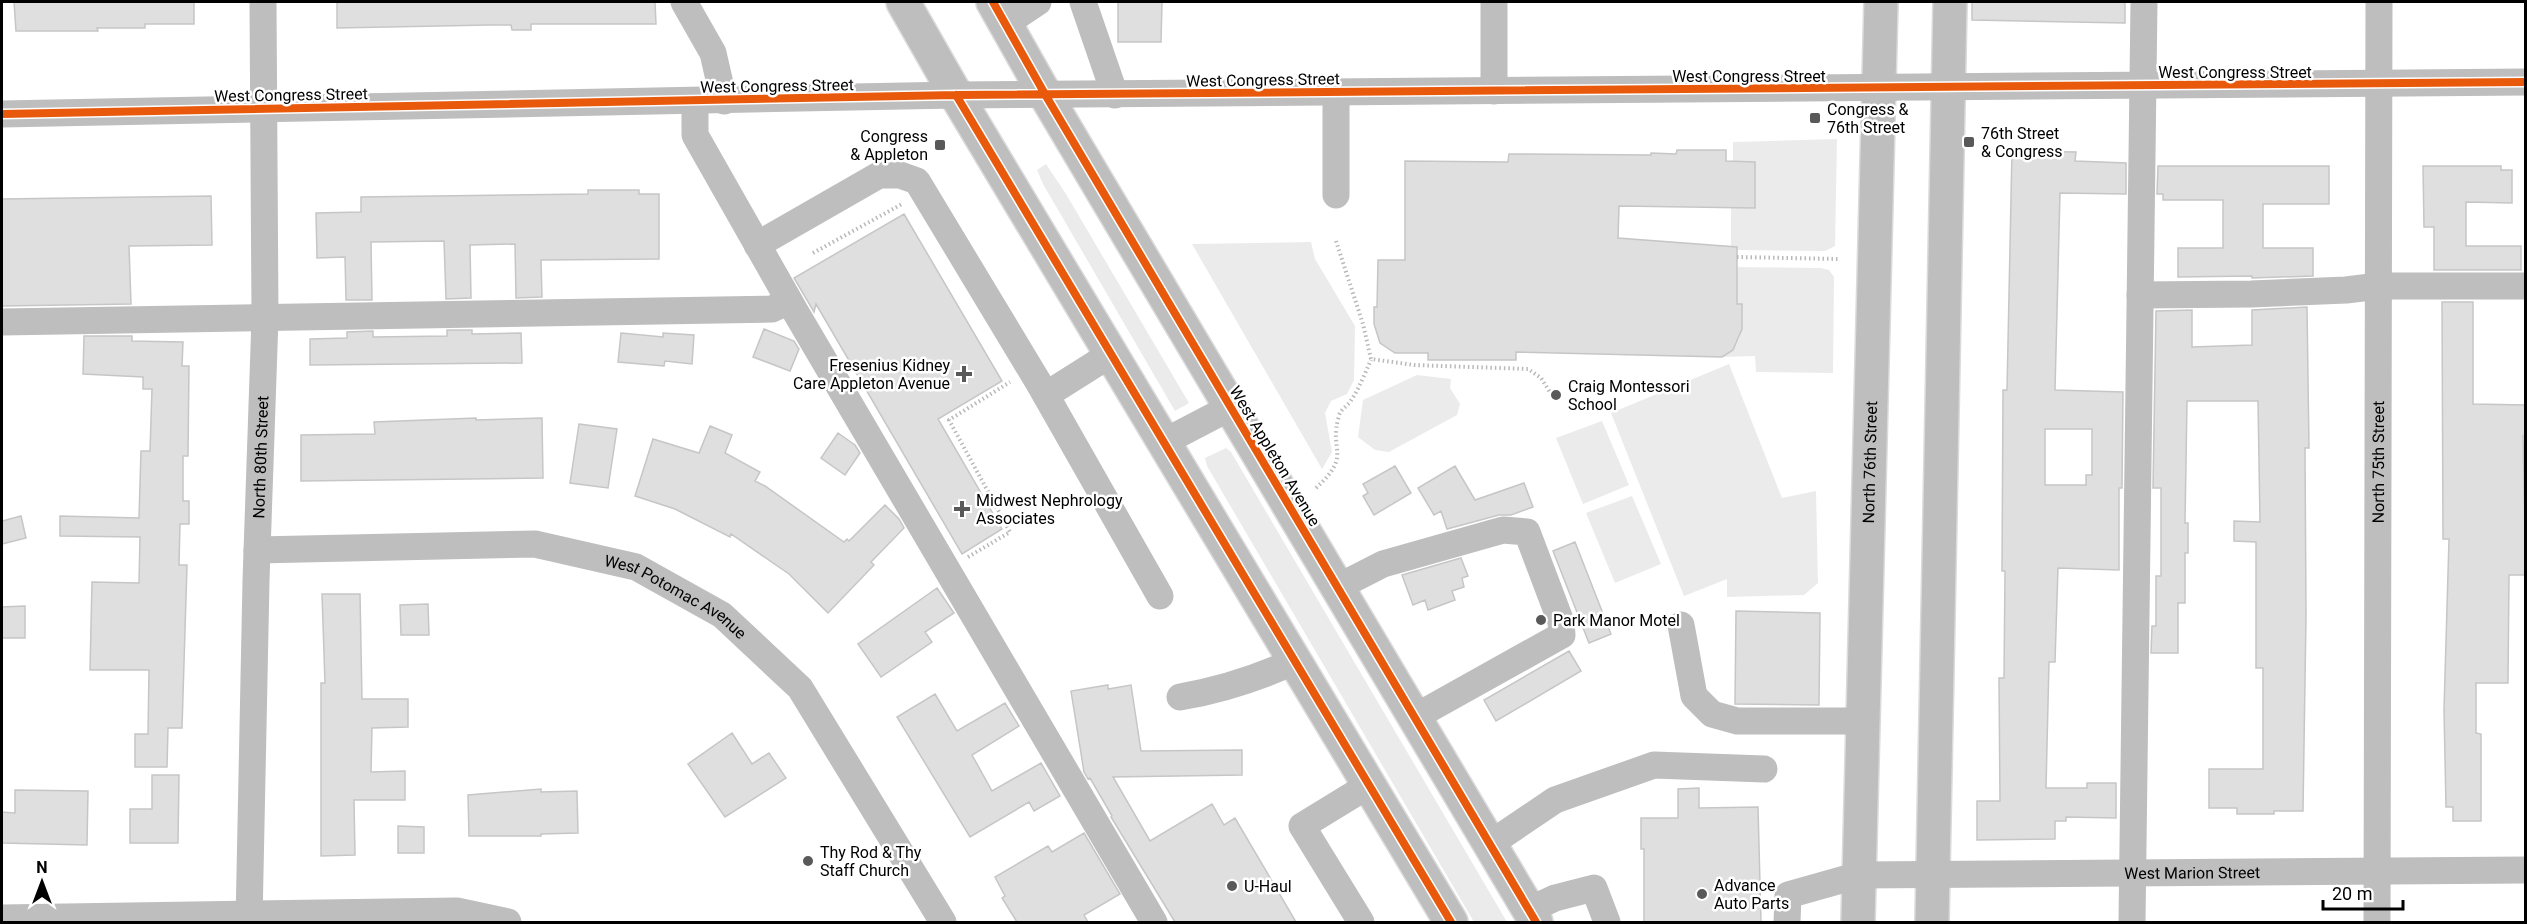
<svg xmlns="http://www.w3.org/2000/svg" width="2527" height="924" viewBox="0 0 2527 924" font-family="Roboto,sans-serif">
<rect width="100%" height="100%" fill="#fff"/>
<path fill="#ebebeb" d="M 1837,139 L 1835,246 L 1825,251 L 1737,250 L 1737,247 L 1731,246 L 1731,208 L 1755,208 L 1755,162 L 1733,161 L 1733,142 Z
M 1046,164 L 1066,194 L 1189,403 L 1175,411 L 1043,184 L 1037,170 Z
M 1311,242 L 1315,259 L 1355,326 L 1354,380 L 1347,394 L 1331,401 L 1325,413 L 1332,452 L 1322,469 L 1192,244 Z
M 1727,267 L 1821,268 L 1829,270 L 1834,277 L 1833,373 L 1756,372 L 1755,356 L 1722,357 C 1745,343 1742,327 1742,304 L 1727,304 Z
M 1729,364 L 1782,498 L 1816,491 L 1818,583 L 1804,595 L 1727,597 L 1727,579 L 1684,596 L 1611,413 Z
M 1417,375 L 1451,379 L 1450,388 L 1460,404 L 1457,415 L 1389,452 L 1375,450 L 1358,437 L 1363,400 Z
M 1602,421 L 1629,485 L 1583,504 L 1556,438 Z
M 1226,448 L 1231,452 L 1507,922 L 1474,922 L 1207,466 L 1205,458 Z
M 1632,496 L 1661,564 L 1615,583 L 1586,513 Z"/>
<path fill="#dfdfdf" stroke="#c6c6c6" stroke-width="1.5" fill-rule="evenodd" d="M 14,2 L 194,2 L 194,24 L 145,24 L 145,28 L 97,28 L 98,31 L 16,31 Z
M 337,2 L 655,2 L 656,24 L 531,24 L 531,30 L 512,30 L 511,25 L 490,25 L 337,28 Z
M 1118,2 L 1162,2 L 1161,42 L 1118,42 Z
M 1972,2 L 2125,2 L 2125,23 L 1972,20 Z
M 1677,150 L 1726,150 L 1726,161 L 1755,162 L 1755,208 L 1619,206 L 1618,238 L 1737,247 L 1737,304 L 1742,304 L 1742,329 L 1733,350 L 1722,357 L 1516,352 L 1516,360 L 1428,360 L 1428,353 L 1395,353 L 1380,343 L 1374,324 L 1374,307 L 1377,307 L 1378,260 L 1405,260 L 1405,161 L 1508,162 L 1509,154 L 1651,155 L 1651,153 L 1676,154 Z
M 2012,151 L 2076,152 L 2075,161 L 2126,163 L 2126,194 L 2060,193 L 2055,390 L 2123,392 L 2122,488 L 2119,488 L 2119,570 L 2058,568 L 2055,662 L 2049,662 L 2046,788 L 2087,788 L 2087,783 L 2116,783 L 2116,818 L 2066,817 L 2066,821 L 2055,821 L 2055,839 L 1977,840 L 1977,801 L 2000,801 L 1999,678 L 2004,678 L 2005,571 L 2002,571 L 2003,390 L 2007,390 ZM 2045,429 L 2092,429 L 2092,475 L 2086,475 L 2086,485 L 2045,485 Z
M 2158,166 L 2329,166 L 2329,204 L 2263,204 L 2263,248 L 2313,248 L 2313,276 L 2252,278 L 2252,276 L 2178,277 L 2178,248 L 2223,248 L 2223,200 L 2163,200 L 2163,194 L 2157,194 Z
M 2423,166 L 2501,166 L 2501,170 L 2512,170 L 2512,203 L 2466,202 L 2466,246 L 2521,246 L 2521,270 L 2434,270 L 2434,227 L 2424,227 Z
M 588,190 L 639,190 L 639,194 L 659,194 L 659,259 L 541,260 L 542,297 L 516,298 L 515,244 L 470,245 L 471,298 L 446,299 L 444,241 L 371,242 L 372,300 L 346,300 L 345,257 L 317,258 L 316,213 L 361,212 L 361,197 L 588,194 Z
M 211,196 L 212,245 L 129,246 L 131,304 L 2,306 L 2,199 Z
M 904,214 L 1002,381 L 938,419 L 1002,529 L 962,554 L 816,304 L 814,312 L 794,278 Z
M 2442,302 L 2473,302 L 2473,404 L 2526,405 L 2526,436 L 2523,436 L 2526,575 L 2509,575 L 2508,683 L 2476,683 L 2476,733 L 2481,734 L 2481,821 L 2453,821 L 2453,807 L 2446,807 L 2444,710 L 2449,539 L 2443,539 Z
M 2307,307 L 2309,448 L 2305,448 L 2306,616 L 2303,811 L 2274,811 L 2274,814 L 2237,814 L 2237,808 L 2209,808 L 2209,769 L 2263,769 L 2263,668 L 2256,668 L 2256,542 L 2234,541 L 2234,521 L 2260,522 L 2258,401 L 2187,401 L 2185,523 L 2188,523 L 2188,553 L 2185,553 L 2185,603 L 2178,603 L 2178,653 L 2151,653 L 2152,626 L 2156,626 L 2156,576 L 2161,576 L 2161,488 L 2153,488 L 2156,311 L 2192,310 L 2192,347 L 2252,345 L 2252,310 Z
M 764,329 L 794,341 L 799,349 L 790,371 L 753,357 Z
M 447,330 L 472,330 L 472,334 L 521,333 L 522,363 L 310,365 L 310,339 L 347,338 L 347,332 L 373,331 L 373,337 L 447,336 Z
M 621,333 L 663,337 L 663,333 L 694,335 L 692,364 L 665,361 L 664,366 L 618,362 Z
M 84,336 L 132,336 L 132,341 L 183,342 L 182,366 L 189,366 L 188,456 L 183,456 L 183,501 L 189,501 L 189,524 L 180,524 L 179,565 L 187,565 L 182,728 L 168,728 L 167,767 L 135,767 L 135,734 L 148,734 L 149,670 L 90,670 L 92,582 L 139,583 L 140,537 L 60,536 L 60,516 L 139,518 L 141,451 L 150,451 L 152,389 L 143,389 L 143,377 L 83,374 Z
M 476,418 L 476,420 L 542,418 L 543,478 L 301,481 L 301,435 L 375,434 L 374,422 Z
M 579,424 L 617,429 L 608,488 L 570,483 Z
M 710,426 L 732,435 L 725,453 L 760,472 L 755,481 L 765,486 L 844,542 L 847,539 L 849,541 L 885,505 L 899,519 L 904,528 L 871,562 L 874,565 L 828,613 L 789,574 L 731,534 L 730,537 L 675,509 L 635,496 L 653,439 L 699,453 Z
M 838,433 L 855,445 L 860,453 L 845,475 L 821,458 Z
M 1395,466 L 1411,493 L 1374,515 L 1363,496 L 1368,493 L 1363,484 Z
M 1455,466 L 1475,500 L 1524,483 L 1533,507 L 1511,515 L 1499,515 L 1447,529 L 1441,511 L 1434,515 L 1418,488 Z
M 21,516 L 26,538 L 2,544 L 2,521 Z
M 1575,542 L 1611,634 L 1589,643 L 1553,551 Z
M 1461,558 L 1468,576 L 1462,578 L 1464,587 L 1452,591 L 1455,600 L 1428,610 L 1425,600 L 1413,605 L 1402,575 Z
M 937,588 L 954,613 L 925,632 L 932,642 L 881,677 L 858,644 Z
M 322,594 L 360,594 L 362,699 L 408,699 L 408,727 L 372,728 L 371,772 L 405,771 L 405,800 L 354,800 L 355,855 L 321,856 L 321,683 L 325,683 Z
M 428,604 L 429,635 L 401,635 L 400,605 Z
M 25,606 L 25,638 L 2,638 L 2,607 Z
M 1736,611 L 1820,613 L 1819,705 L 1735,704 Z
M 1569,651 L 1581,671 L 1496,721 L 1484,700 Z
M 1108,685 L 1108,689 L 1131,685 L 1141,751 L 1242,750 L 1242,775 L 1113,777 L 1150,841 L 1212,804 L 1224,825 L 1235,818 L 1296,922 L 1175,922 L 1111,817 L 1112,816 L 1090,778 L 1088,779 L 1084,772 L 1071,691 Z
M 935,694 L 957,731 L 1005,703 L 1019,726 L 972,755 L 992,791 L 1041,763 L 1060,796 L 1034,811 L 1029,802 L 970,837 L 897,717 Z
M 732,733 L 752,764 L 769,753 L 786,778 L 725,817 L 688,764 Z
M 152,775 L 179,775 L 178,843 L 130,843 L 130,809 L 152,809 Z
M 1699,788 L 1699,808 L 1758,807 L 1761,922 L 1644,922 L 1644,849 L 1641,849 L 1641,818 L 1678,818 L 1678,789 Z
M 541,789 L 541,792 L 577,791 L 578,833 L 541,834 L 541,836 L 469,836 L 468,795 Z
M 15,790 L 88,791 L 87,845 L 2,843 L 2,812 L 15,813 Z
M 398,826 L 424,827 L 424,853 L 398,853 Z
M 1084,833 L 1120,894 L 1084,915 L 1088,922 L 1017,922 L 1002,898 L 1005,896 L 995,877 L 1048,846 L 1052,852 Z"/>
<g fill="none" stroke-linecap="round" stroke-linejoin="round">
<g stroke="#dbdbdb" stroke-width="36">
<g id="major">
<path d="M 903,2 L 956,95 L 1451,922"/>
<path d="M 993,2 L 1046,96 L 1536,922"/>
<path id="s5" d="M 1858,922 L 1881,2"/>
<path d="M 1932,922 L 1950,2"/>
</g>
</g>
<path stroke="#b9b9b9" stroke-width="4" stroke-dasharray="1.5 3" stroke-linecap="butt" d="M 1336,241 L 1363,324 L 1371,359 L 1414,365 L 1528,369 L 1541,378 L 1555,400
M 813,253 L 902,204
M 1737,257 L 1838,259
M 1316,488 C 1353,454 1328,452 1339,416 C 1340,410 1346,407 1350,402 C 1359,389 1365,373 1371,360
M 968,557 L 1010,532 L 949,420 L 1010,382"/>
<g stroke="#bebebe" stroke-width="27">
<path d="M 684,2 L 713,53 L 724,101"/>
<path d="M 1083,2 L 1115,95"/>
<path d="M 1494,2 L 1494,91"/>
<path d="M 1005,24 L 1038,2"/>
<path d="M 1336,92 L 1336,195"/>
<path d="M 695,102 L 695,135 L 795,311 L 1154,922"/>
<path d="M 2,114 L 956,95 L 2526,82"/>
<path d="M 757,245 L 879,175 L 900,175 L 917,181 L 1040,385 L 1160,596"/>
<path d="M 2140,295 L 2251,294 L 2346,290 L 2379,286 L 2526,286"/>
<path d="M 2,322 L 772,309 L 789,301"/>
<path d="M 1046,395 L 1111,354"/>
<path d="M 1164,442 L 1231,407"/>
<path id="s1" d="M 257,550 L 535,544 L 636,567 L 722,615 L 800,688 L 943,922"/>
<path d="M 1338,587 L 1383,564 L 1503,530 L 1527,532 L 1561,622 L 1562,635 L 1415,717"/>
<path d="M 1681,625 L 1694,696 L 1712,714 L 1737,721 L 1863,721"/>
<path d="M 1180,697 C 1221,690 1258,678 1295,661"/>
<path d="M 1490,844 L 1555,800 L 1654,765 L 1764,769"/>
<path d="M 1529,910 L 1555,898 L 1594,888 L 1607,922"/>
<path d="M 2,918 L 457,911 L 508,922"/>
<path id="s2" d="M 249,922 L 256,581 L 265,318 L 263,2"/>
<path d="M 1361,922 L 1302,826 L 1369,785"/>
<path id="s3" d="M 1787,922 L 1788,895 L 1859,875 L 2526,870"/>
<path d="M 2132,922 L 2144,2"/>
<path id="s4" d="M 2377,922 L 2379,2"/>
</g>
<use href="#major" stroke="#bebebe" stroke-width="33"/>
<g stroke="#fff" stroke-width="11">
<path id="cycleway" d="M 993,2 L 1046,96 L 1536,922
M 956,95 L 1451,922
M 2,114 L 956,95 L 2526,82"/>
</g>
<use href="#cycleway" stroke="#e8590c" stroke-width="8"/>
</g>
<g fill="#595959" stroke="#fff" stroke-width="2">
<rect x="1809" y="112" width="12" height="12" rx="3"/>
<rect x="1963" y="136" width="12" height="12" rx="3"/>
<rect x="934" y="139" width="12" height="12" rx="3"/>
<path d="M961 365h6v6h6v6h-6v6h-6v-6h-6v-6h6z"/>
<circle cx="1556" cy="395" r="6"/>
<path d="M959 500h6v6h6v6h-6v6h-6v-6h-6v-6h6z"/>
<circle cx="1541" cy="620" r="6"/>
<circle cx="808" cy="861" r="6"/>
<circle cx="1232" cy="886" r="6"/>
<circle cx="1702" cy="894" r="6"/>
</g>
<g text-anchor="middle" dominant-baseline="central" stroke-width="5" stroke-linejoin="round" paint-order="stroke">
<g font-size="16" fill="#000" stroke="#fff">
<text x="2235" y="72">West Congress Street</text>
<text x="1749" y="76">West Congress Street</text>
<text transform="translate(1263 80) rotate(-1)">West Congress Street</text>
<text transform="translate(777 86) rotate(-1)">West Congress Street</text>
<text transform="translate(291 95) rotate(-1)">West Congress Street</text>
<text transform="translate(1275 456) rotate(59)">West Appleton Avenue</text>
<text stroke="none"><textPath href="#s2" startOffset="465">North 80th Street</textPath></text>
<text stroke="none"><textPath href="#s5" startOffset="460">North 76th Street</textPath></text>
<text stroke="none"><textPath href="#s4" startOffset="460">North 75th Street</textPath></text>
<text stroke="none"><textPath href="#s1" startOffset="430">West Potomac Avenue</textPath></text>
<text stroke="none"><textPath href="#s3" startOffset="434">West Marion Street</textPath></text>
</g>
<g font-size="16" fill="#000" stroke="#fff" text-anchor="start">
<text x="1827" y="109">Congress &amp;<tspan x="1827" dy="18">76th Street</tspan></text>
<text x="1981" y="133">76th Street<tspan x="1981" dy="18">&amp; Congress</tspan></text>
<text x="928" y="136" text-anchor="end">Congress<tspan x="928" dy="18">&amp; Appleton</tspan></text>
<text x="950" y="365" text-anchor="end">Fresenius Kidney<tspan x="950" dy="18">Care Appleton Avenue</tspan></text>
<text x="1568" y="386">Craig Montessori<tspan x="1568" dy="18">School</tspan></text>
<text x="976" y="500">Midwest Nephrology<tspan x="976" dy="18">Associates</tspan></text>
<text x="1553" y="620">Park Manor Motel</text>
<text x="820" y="852">Thy Rod &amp; Thy<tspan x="820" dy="18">Staff Church</tspan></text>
<text x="1714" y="885">Advance<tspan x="1714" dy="18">Auto Parts</tspan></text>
<text x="1244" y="886">U-Haul</text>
</g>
</g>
<rect width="2527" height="924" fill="none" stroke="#000000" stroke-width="6"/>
<g transform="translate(42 882)" stroke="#ffffff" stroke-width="4.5" paint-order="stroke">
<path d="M0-4.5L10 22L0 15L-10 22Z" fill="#000000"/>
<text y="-9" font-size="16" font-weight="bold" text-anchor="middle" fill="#000000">N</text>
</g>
<path d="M2323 900v9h80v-9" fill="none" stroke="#000000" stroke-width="3"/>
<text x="2332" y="900" font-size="18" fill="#000000" stroke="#ffffff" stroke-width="4.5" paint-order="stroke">20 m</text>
</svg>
